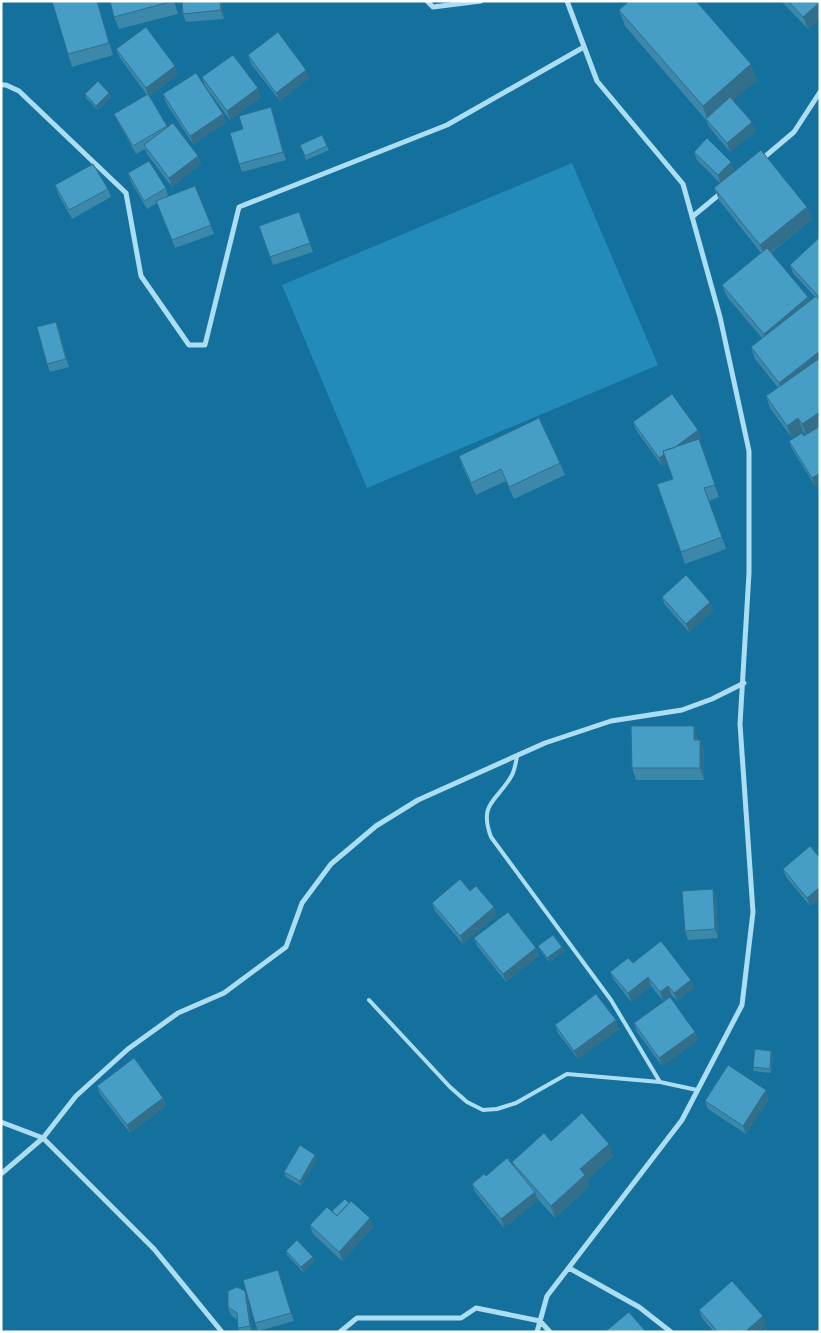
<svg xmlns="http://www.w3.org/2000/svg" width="821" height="1333" viewBox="0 0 821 1333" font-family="Lato,sans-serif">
<rect width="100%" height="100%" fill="#14709d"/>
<path fill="#238bba" d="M 572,163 L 658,365 L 367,488 L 282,285 Z"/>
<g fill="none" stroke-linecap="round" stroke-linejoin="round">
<path stroke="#abddf3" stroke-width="4" d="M 517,756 C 516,762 515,769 512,775 C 498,801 478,802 491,837 L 611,1000 L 660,1082 L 697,1090
M 369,1000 L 450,1087 L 467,1102 L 483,1110 L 497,1109 L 516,1103 L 567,1074 L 660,1082"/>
<path stroke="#abddf3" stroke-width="5" d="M 427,1 L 433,7 L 481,1
M 1,85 L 6,85 L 19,91 L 126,193 L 141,276 L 189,345 L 205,345 L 239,207 L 447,125 L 584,47
M 762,159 L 794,132 L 820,92
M 692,217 L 721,193
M 1,1122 L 43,1138 L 154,1249 L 222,1332
M 1,1174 L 43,1138 L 76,1096 L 128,1049 L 178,1013 L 224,993 L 286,947 L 302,903 L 331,864 L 376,826 L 418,800 L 545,743 L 611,721 L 682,710 L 712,699 L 744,683
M 569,1268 L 639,1307 L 671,1332
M 340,1332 L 357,1318 L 461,1318 L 476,1308 L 540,1321 L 550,1332
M 537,1332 L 547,1296 L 682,1120 L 742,1005 L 753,912 L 740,724 L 749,573 L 749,451 L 720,317 L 683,184 L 597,81 L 567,1"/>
</g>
<path fill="#3c88ab" d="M 97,1 L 113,55 L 72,67 L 68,54 Z
M 110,1 L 174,1 L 178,14 L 119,29 L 114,17 Z
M 182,1 L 222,1 L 224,19 L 186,22 L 183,14 Z
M 781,1 L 820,1 L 820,18 L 808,29 Z
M 619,10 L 757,80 L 733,100 L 755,131 L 730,152 L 709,127 L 706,120 L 625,26 Z
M 116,49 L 178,74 L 150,96 L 167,127 L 198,156 L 201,164 L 172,187 L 147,154 L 145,149 L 136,154 L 118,122 L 114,114 L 147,95 L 120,58 Z
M 248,55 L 309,78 L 280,101 L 251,64 Z
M 202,77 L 261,97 L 230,120 L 205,86 Z
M 85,94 L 111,97 L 98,110 L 86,98 Z
M 163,94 L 223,114 L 226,123 L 193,144 L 166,103 Z
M 271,107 L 286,160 L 242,172 L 239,164 L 243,129 Z
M 322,135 L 329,150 L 306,160 L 300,145 Z
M 694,152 L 734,170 L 727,177 L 807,207 L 812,219 L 771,253 L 808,297 L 810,301 L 815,297 L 793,273 L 790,265 L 820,237 L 820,483 L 815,486 L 792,449 L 789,441 L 806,435 L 803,431 L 792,438 L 770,408 L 766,396 L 778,388 L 755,359 L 751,347 L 762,338 L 727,297 L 722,285 L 761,253 L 719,200 L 714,188 L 720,183 L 697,160 Z
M 128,173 L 166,188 L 168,196 L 195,186 L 214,234 L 175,248 L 157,203 L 147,209 L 131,182 Z
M 55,185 L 108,189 L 111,197 L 72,219 L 58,194 Z
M 299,212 L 313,252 L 273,265 L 259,226 Z
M 59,330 L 69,367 L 50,372 L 47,364 Z
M 633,422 L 698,430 L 701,439 L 699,440 L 719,497 L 709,501 L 726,549 L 685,564 L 657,484 L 673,479 L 667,463 L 662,466 L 636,430 Z
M 459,456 L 560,463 L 565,475 L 514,499 L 506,481 L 476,495 L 463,468 Z
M 662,597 L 710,602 L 713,611 L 689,632 L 665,605 Z
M 694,726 L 698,740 L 700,740 L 704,752 L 704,780 L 636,780 L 632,768 Z
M 820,858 L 820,898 L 810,906 L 786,877 L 783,869 Z
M 713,889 L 716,898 L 718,938 L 688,940 L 685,931 Z
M 470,891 L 497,915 L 463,944 L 435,911 L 432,903 Z
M 474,938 L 536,948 L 539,956 L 506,982 L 477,946 Z
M 538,946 L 562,947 L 564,951 L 549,962 L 540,950 Z
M 633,963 L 691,980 L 694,988 L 677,1001 L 671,994 L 663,1001 L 651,986 L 631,1002 L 614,980 L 610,972 Z
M 634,1023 L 695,1032 L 698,1040 L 662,1066 L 637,1032 Z
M 555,1025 L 619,1029 L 578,1059 L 558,1033 Z
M 773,1055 L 771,1073 L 754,1071 L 753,1067 Z
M 97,1086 L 163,1098 L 166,1106 L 130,1133 L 100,1094 Z
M 769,1099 L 746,1134 L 708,1109 L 705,1101 Z
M 551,1141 L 613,1156 L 587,1180 L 589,1187 L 555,1218 L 536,1197 L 538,1200 L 504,1228 L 475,1192 L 472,1184 L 514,1167 L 512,1162 Z
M 317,1159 L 301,1186 L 286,1177 L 284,1172 Z
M 332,1212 L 373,1227 L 342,1261 L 313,1234 L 310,1225 Z
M 286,1251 L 313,1257 L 314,1261 L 303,1272 L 287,1255 Z
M 278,1270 L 294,1321 L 258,1331 L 255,1323 Z
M 237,1287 L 252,1332 L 240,1332 L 238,1328 L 237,1320 L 231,1315 L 228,1307 Z
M 699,1310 L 766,1325 L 758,1332 L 714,1332 L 702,1318 Z"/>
<path fill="#316f8b" d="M 220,1 L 222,1 L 224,19 L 221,10 Z
M 820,2 L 820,18 L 808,29 L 803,17 Z
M 751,64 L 757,80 L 708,122 L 703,106 Z
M 175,66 L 178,74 L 149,97 L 146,88 Z
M 306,70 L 309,78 L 280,101 L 276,93 Z
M 258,88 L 261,97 L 230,120 L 227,111 Z
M 109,93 L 111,97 L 98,110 L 96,106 Z
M 271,107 L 274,116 L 286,160 L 283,152 Z
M 223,114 L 226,123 L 193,144 L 190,136 Z
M 752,122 L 755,131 L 730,152 L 727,143 Z
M 198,156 L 201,164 L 172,187 L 169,178 Z
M 731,162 L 734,170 L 721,184 L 718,175 Z
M 807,207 L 812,219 L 765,257 L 760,245 Z
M 808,297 L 813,309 L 768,346 L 764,334 Z
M 56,322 L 59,330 L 69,367 L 66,359 Z
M 820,351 L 820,366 L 783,395 L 779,383 Z
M 820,412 L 820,427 L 807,436 L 802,424 Z
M 798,418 L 803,431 L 792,438 L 787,426 Z
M 698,430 L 701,439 L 662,466 L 659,458 Z
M 820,473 L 820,483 L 815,486 L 812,478 Z
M 710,602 L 713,611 L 689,632 L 686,624 Z
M 694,726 L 698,738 L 698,752 L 694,740 Z
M 700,740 L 704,752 L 704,780 L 700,768 Z
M 820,887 L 820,898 L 810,906 L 807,898 Z
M 713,889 L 716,898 L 718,938 L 715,929 Z
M 494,907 L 497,915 L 463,944 L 460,936 Z
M 562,947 L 564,951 L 549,962 L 547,958 Z
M 536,948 L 539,956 L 506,982 L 503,974 Z
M 648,977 L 651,986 L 631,1002 L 628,993 Z
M 691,980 L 694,988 L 677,1001 L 674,993 Z
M 668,986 L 671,994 L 663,1001 L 660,992 Z
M 616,1020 L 619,1029 L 578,1059 L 574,1051 Z
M 695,1032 L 698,1040 L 662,1066 L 659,1058 Z
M 771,1051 L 773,1055 L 771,1073 L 770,1069 Z
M 766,1090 L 769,1099 L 746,1134 L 743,1126 Z
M 163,1098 L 166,1106 L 130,1133 L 127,1125 Z
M 609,1144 L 613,1156 L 587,1180 L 589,1187 L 555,1218 L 551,1206 L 580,1169 Z
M 315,1155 L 317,1159 L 301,1186 L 300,1181 Z
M 535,1192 L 538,1200 L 504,1228 L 501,1219 Z
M 370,1218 L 373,1227 L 342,1261 L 339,1252 Z
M 313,1257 L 314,1261 L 303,1272 L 301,1267 Z
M 278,1270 L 281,1278 L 294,1321 L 291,1313 Z
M 245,1291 L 248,1299 L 252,1332 L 250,1326 Z
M 763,1316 L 766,1325 L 758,1332 L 745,1332 Z"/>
<path fill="#469ec7" stroke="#316f8b" d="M 52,1 L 97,1 L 109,43 L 68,54 Z
M 110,1 L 173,1 L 114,17 Z
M 182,1 L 220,1 L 221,10 L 183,14 Z
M 629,1 L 696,1 L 751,64 L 703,106 L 619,10 Z
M 788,1 L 820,1 L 820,2 L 803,17 Z
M 146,27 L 175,66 L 146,88 L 116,49 Z
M 278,32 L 306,70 L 276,93 L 248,55 Z
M 233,55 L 258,88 L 227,111 L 202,77 Z
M 196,73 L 223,114 L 190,136 L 163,94 Z
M 98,81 L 109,93 L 96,106 L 85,94 Z
M 148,94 L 167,126 L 133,146 L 114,114 Z
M 730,97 L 752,122 L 727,143 L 706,119 Z
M 271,107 L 283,152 L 239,164 L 230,133 L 243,129 L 239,116 Z
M 173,123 L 198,156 L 169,178 L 144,145 Z
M 322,135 L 327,146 L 305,156 L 300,145 Z
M 707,138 L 731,162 L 718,175 L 694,152 Z
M 761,150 L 807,207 L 760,245 L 714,188 Z
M 149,161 L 166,188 L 144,201 L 128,173 Z
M 93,164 L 108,189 L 69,210 L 55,185 Z
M 195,186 L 211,225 L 172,240 L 156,201 Z
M 299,212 L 310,243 L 270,257 L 259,226 Z
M 820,237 L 820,296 L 819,297 L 790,265 Z
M 767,248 L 808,297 L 764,334 L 722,285 Z
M 816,296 L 820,301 L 820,351 L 779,383 L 751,347 Z
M 56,322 L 66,359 L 47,364 L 37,327 Z
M 820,358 L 820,412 L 802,424 L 798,418 L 787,426 L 766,396 Z
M 672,394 L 698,430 L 674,448 L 663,451 L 664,454 L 659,458 L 633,422 Z
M 539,418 L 560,463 L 509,487 L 501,469 L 471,483 L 459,456 Z
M 820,426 L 820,473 L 812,478 L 789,441 L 802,433 L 804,436 Z
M 699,439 L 715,485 L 704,488 L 722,537 L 681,552 L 657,484 L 673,479 L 663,451 Z
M 686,575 L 710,602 L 686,624 L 662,597 Z
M 631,726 L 694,726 L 694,740 L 700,740 L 700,768 L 632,768 Z
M 810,846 L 820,858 L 820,887 L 807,898 L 783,869 Z
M 460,879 L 470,891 L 476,886 L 494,907 L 460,936 L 432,903 Z
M 713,889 L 715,929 L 685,931 L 682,891 Z
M 508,912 L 536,948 L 503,974 L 474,938 Z
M 553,935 L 562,947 L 547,958 L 538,946 Z
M 661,941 L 691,980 L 674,993 L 668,986 L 660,992 L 648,977 L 628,993 L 610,972 L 628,958 L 633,963 Z
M 596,994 L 616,1020 L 574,1051 L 555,1025 Z
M 670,997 L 695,1032 L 659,1058 L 634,1023 Z
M 755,1049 L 771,1051 L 770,1069 L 753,1067 Z
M 134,1058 L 163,1098 L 127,1125 L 97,1086 Z
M 728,1065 L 766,1090 L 743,1126 L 705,1101 Z
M 582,1113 L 609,1144 L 580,1169 L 585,1175 L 551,1206 L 512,1162 L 544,1133 L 551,1141 Z
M 300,1145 L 315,1155 L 300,1181 L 284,1172 Z
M 507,1158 L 535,1192 L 501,1219 L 472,1184 L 484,1174 L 486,1176 Z
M 345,1199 L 349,1203 L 337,1216 L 332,1211 Z
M 351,1201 L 370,1218 L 339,1252 L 310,1225 L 327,1207 L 337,1216 Z
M 297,1240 L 313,1257 L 301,1267 L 286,1251 Z
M 278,1270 L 291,1313 L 255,1323 L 243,1280 Z
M 732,1281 L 763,1316 L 745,1332 L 718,1332 L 699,1310 Z
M 237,1287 L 245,1291 L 250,1326 L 238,1328 L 237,1313 L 228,1307 L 228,1291 Z
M 629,1312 L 646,1332 L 605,1332 Z
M 765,1329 L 767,1332 L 762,1332 Z"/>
<rect width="821" height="1333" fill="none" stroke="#ffffff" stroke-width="5"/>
</svg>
